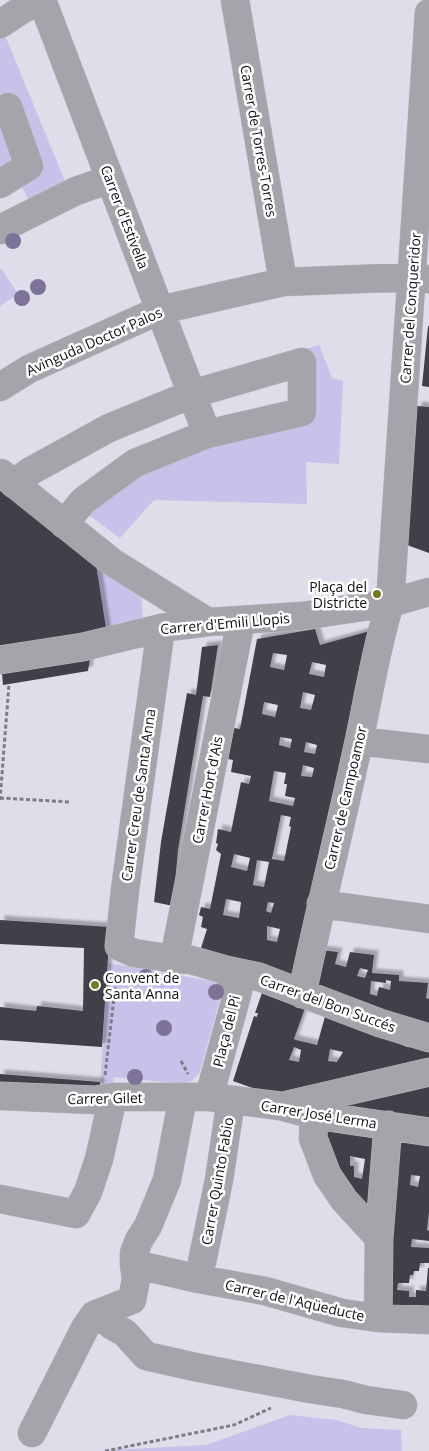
<svg xmlns="http://www.w3.org/2000/svg" width="429" height="1451" viewBox="0 0 429 1451" font-family="'Open Sans',sans-serif">
<defs>
<filter id="shadow"><feDropShadow dx="4.5" dy="-4.5" stdDeviation="1" flood-color="#0004"/></filter>
</defs>
<rect width="100%" height="100%" fill="#dfddea"/>
<path fill="#c8c1e9" d="M 4,33 L 67,186 L 31,204 L 15,175 L 0,184 L 0,36 Z
M 1,268 L 18,294 L 0,306 L 0,269 Z
M 319,345 L 332,378 L 343,381 L 339,464 L 306,462 L 307,504 L 154,500 L 120,538 L 78,507 L 135,463 L 302,412 L 306,349 Z
M 96,565 L 141,593 L 143,619 L 107,634 Z
M 108,963 L 217,982 L 222,991 L 200,1072 L 192,1081 L 184,1084 L 114,1077 L 113,1087 L 100,1088 Z
M 290,1415 L 337,1420 L 361,1428 L 401,1430 L 402,1451 L 105,1451 L 112,1450 L 206,1445 Z"/>
<path fill="#413f49" fill-rule="evenodd" filter="url(#shadow)" d="M 428,326 L 429,326 L 429,387 L 422,386 Z
M 417,406 L 429,407 L 429,553 L 407,545 Z
M 0,490 L 95,558 L 107,634 L 0,649 Z
M 315,629 L 320,645 L 370,631 L 295,981 L 201,948 L 207,929 L 201,927 L 203,917 L 199,915 L 201,907 L 210,909 L 221,854 L 216,850 L 218,844 L 216,843 L 218,829 L 231,832 L 241,782 L 249,784 L 251,776 L 231,772 L 233,760 L 228,759 L 234,728 L 240,729 L 257,639 ZM 273,653 L 287,655 L 284,670 L 270,667 ZM 312,662 L 326,665 L 324,677 L 309,674 ZM 303,692 L 315,695 L 311,710 L 300,708 ZM 264,702 L 278,705 L 275,717 L 262,714 ZM 280,737 L 292,739 L 290,748 L 279,745 ZM 306,742 L 317,745 L 315,754 L 304,752 ZM 303,765 L 314,768 L 312,777 L 301,776 ZM 274,771 L 286,773 L 284,784 L 287,784 L 285,796 L 295,798 L 293,806 L 269,801 ZM 281,815 L 291,817 L 289,826 L 291,827 L 284,861 L 272,859 ZM 234,854 L 250,858 L 247,871 L 231,867 ZM 257,860 L 269,862 L 264,887 L 253,885 ZM 226,899 L 241,902 L 239,918 L 223,915 ZM 268,902 L 274,903 L 271,913 L 266,911 ZM 267,926 L 280,929 L 277,942 L 267,940 Z
M 218,645 L 210,697 L 203,696 L 178,850 L 173,906 L 154,902 L 161,842 L 187,693 L 196,695 L 202,647 Z
M 90,658 L 88,671 L 3,685 L 2,673 Z
M 0,920 L 110,927 L 102,1047 L 0,1040 L 0,1007 L 36,1011 L 37,1006 L 83,1011 L 84,948 L 0,944 Z
M 319,950 L 338,952 L 335,964 L 346,967 L 350,952 L 374,955 L 372,973 L 399,975 L 399,981 L 428,983 L 426,998 L 429,999 L 429,1028 L 312,985 ZM 360,968 L 368,970 L 365,978 L 357,976 ZM 386,980 L 391,981 L 390,990 L 379,987 L 377,996 L 370,994 L 371,981 L 386,983 Z
M 264,987 L 306,1005 L 294,1039 L 296,1040 L 317,1045 L 326,1013 L 407,1047 L 416,1048 L 429,1046 L 429,1066 L 277,1097 L 233,1081 L 254,1016 L 257,1017 L 258,1013 L 255,1013 ZM 294,1047 L 301,1050 L 299,1062 L 289,1060 ZM 330,1049 L 343,1052 L 337,1062 L 328,1061 Z
M 0,1074 L 100,1082 L 100,1088 L 0,1088 Z
M 429,1079 L 429,1125 L 335,1104 Z
M 321,1127 L 385,1132 L 370,1212 L 348,1194 ZM 350,1156 L 365,1159 L 362,1179 L 354,1177 L 354,1166 L 350,1166 Z
M 395,1133 L 429,1139 L 429,1212 L 427,1230 L 429,1231 L 429,1241 L 412,1239 L 411,1247 L 429,1248 L 429,1263 L 420,1263 L 419,1271 L 414,1271 L 413,1275 L 410,1275 L 409,1283 L 398,1283 L 397,1290 L 409,1291 L 409,1297 L 416,1297 L 416,1290 L 426,1291 L 428,1268 L 429,1268 L 429,1306 L 381,1310 ZM 411,1175 L 420,1176 L 418,1187 L 410,1185 Z"/>
<g fill="none" stroke-linecap="round" stroke-linejoin="round">
<g stroke="#bab8c3" stroke-width="29">
<path id="minor" d="M 42,0 L 207,434
M 235,0 L 283,282
M 0,24 L 23,9 L 41,0
M 0,114 L 8,107 L 29,166 L 0,184
M 0,230 L 10,224 L 76,191 L 110,179
M 0,387 L 29,369 L 160,310 L 283,282 L 412,277 L 429,279
M 1,473 L 112,562 L 208,622
M 14,484 L 29,472 L 109,428 L 192,394 L 302,362 L 302,412 L 207,434 L 135,463 L 83,501 L 64,524
M 161,628 L 125,890 L 119,946 L 134,953 L 174,959 L 191,960 L 226,970 L 238,991 L 209,1097
M 0,660 L 83,647 L 161,628 L 208,622 L 302,616 L 390,603 L 429,592
M 359,741 L 429,749
M 321,904 L 429,919
M 174,959 L 241,620
M 226,970 L 259,977 L 380,1023 L 429,1038
M 302,994 C 320,909 341,825 359,741 C 369,695 376,648 390,603 L 429,13
M 0,1096 L 95,1100 L 113,1097 L 209,1097 L 280,1106 L 314,1115 L 429,1132
M 287,1105 L 429,1072
M 314,1115 L 313,1138 L 327,1175 L 344,1200 L 379,1238
M 0,1199 L 76,1214 L 88,1192 L 99,1159 L 113,1097
M 202,1262 L 219,1180 L 231,1100
M 134,1264 L 199,1279 L 265,1291 L 342,1313 L 378,1318 L 429,1320
M 100,1313 L 111,1325 L 125,1333 L 146,1356 L 195,1367 L 310,1389 L 343,1394 L 366,1400 L 403,1405
M 378,1318 L 379,1238 L 388,1125
M 32,1433 L 85,1328 L 94,1315 L 132,1300 L 136,1279 L 134,1264 L 134,1253 L 139,1240 L 148,1226 L 167,1180 L 183,1097"/>
</g>
<path stroke="#7e7d86" stroke-width="3" stroke-dasharray="4 2.5" stroke-linecap="butt" d="M 0,798 L 71,802
M 0,800 L 9,684
M 181,1061 L 188,1074
M 105,1075 L 117,972
M 105,1451 L 234,1425 L 271,1408"/>
<use href="#minor" stroke="#a5a4aa" stroke-width="28"/>
</g>
<g fill="#7d7396">
<circle cx="13" cy="241" r="8"/>
<circle cx="38" cy="287" r="8"/>
<circle cx="22" cy="298" r="8"/>
<circle cx="146" cy="977" r="8"/>
<circle cx="216" cy="992" r="8"/>
<circle cx="164" cy="1028" r="8"/>
<circle cx="135" cy="1077" r="8"/>
</g>
<g fill="#757a24" stroke="#fff" stroke-width="2">
<circle cx="377" cy="594" r="5"/>
<circle cx="95" cy="985" r="5"/>
</g>
<g text-anchor="middle" dominant-baseline="central" stroke-width="5" stroke-linejoin="round" paint-order="stroke">
<g font-size="14" fill="#101014" stroke="#fff">
<text transform="translate(259 141) rotate(80)">Carrer de Torres-Torres</text>
<text transform="translate(125 217) rotate(69)">Carrer d'Estivella</text>
<text transform="translate(410 308) rotate(-86)">Carrer del Conqueridor</text>
<text transform="translate(94 341) rotate(-24)">Avinguda Doctor Palos</text>
<text transform="translate(225 623) rotate(-5)">Carrer d'Emili Llopis</text>
<text transform="translate(207 790) rotate(-79)">Carrer Hort d'Ais</text>
<text transform="translate(138 795) rotate(-82)">Carrer Creu de Santa Anna</text>
<text transform="translate(345 798) rotate(-77)">Carrer de Campoamor</text>
<text transform="translate(328 1003) rotate(20)">Carrer del Bon Succés</text>
<text transform="translate(226 1031) rotate(-76)">Plaça del Pi</text>
<text transform="translate(105 1098) rotate(-1)">Carrer Gilet</text>
<text transform="translate(319 1114) rotate(9)">Carrer José Lerma</text>
<text transform="translate(217 1181) rotate(-80)">Carrer Quinto Fabio</text>
<text transform="translate(295 1300) rotate(13)">Carrer de l'Aqüeducte</text>
</g>
<g font-size="14" fill="#101014" stroke="#fff" text-anchor="end">
<text x="367" y="586">Plaça del<tspan x="367" dy="16">Districte</tspan></text>
<text x="105" y="977" text-anchor="start">Convent de<tspan x="105" dy="16">Santa Anna</tspan></text>
</g>
</g>
</svg>
